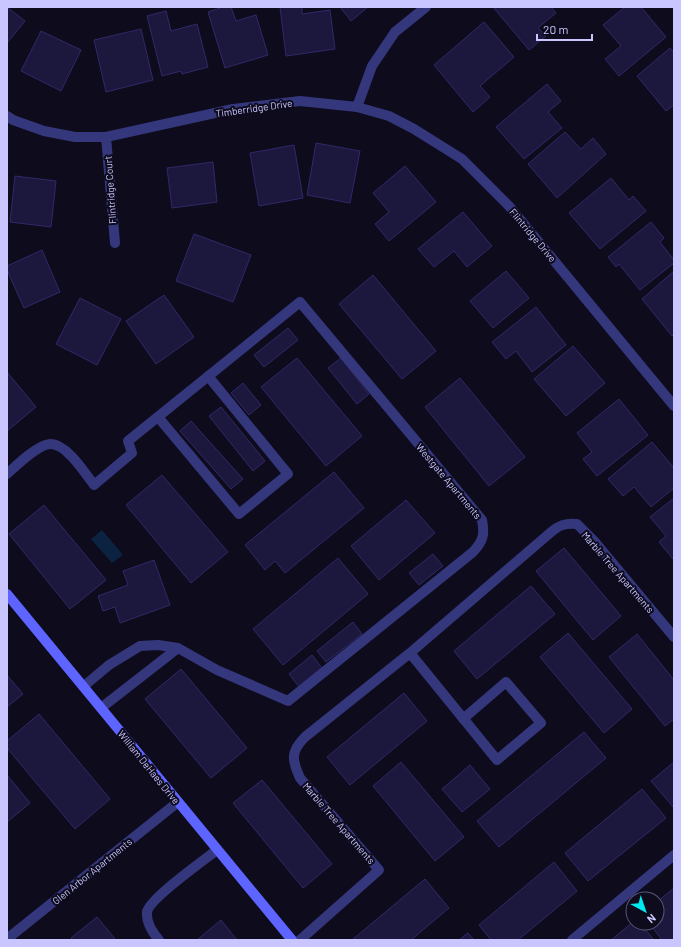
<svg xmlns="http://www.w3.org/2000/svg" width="681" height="947" viewBox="0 0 681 947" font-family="Barlow,sans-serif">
<rect width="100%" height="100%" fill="#0d0b1c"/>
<path fill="#0b2340" d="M 102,530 L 123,555 L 112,563 L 91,539 Z"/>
<path fill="#1c173d" stroke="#312969" d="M 7,7 L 25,21 L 7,43 Z
M 223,7 L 231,7 L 236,21 L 256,15 L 268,55 L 225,68 L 208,12 Z
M 280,7 L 302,7 L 302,14 L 330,10 L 335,49 L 286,56 Z
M 340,7 L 368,7 L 351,21 Z
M 493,7 L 551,7 L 556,13 L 538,28 L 546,36 L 529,50 Z
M 625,7 L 641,7 L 666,37 L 619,76 L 605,59 L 621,46 L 603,25 Z
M 166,11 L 171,31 L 197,24 L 208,67 L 182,74 L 181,71 L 162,76 L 147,16 Z
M 484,22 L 514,57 L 480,86 L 490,97 L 473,112 L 434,65 Z
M 141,29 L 153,80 L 106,92 L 94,40 Z
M 41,31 L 81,50 L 61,91 L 21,71 Z
M 670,48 L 674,53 L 674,105 L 666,111 L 637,76 Z
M 547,84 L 561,101 L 548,112 L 562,128 L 524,159 L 496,127 Z
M 565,132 L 581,149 L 593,138 L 606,154 L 557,198 L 528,164 Z
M 316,143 L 360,151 L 350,203 L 307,195 Z
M 294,145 L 303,198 L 259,206 L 250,153 Z
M 213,162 L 217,202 L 172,208 L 167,168 Z
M 405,166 L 436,202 L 389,241 L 375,224 L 389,212 L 373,193 Z
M 15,176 L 56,181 L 51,227 L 10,222 Z
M 611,178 L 629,200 L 633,196 L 646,211 L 600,249 L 569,213 Z
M 463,212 L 492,246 L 467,267 L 454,251 L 434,267 L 418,249 Z
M 651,222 L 664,238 L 660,242 L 674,260 L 674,263 L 640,290 L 619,264 L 616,267 L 608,257 Z
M 194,234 L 251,255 L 233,302 L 176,281 Z
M 42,250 L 60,292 L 24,308 L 7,270 L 7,266 Z
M 506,271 L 529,298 L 493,328 L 470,301 Z
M 674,271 L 674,334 L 672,336 L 642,299 Z
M 373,275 L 436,351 L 402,379 L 339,304 Z
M 164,295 L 194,337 L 156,364 L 126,321 Z
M 80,298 L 121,319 L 97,365 L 56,344 Z
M 536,307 L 566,345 L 532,372 L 516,351 L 506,359 L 492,342 Z
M 288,328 L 298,340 L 264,367 L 254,355 Z
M 573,346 L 605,383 L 566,416 L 534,379 Z
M 297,358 L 362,436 L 326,466 L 261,387 Z
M 341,358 L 369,394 L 357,404 L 328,368 Z
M 7,372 L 36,407 L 7,431 Z
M 460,378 L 525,457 L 489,486 L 425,407 Z
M 243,383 L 261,405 L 249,415 L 231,393 Z
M 619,399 L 648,435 L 597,476 L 583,459 L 592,452 L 577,433 Z
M 221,407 L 265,461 L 253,471 L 209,416 Z
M 191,421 L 243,479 L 231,489 L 180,431 Z
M 652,442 L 674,468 L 674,488 L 651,507 L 634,487 L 623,496 L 608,479 Z
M 334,472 L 364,508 L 285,573 L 275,561 L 265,570 L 245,545 Z
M 162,475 L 228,552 L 191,583 L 126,505 Z
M 674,498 L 674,558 L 673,559 L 659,542 L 666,536 L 650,517 Z
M 406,500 L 435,533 L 379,580 L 351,546 Z
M 44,505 L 106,580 L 70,609 L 9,534 Z
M 564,548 L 621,616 L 593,640 L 536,571 Z
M 433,554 L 443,566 L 419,585 L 409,573 Z
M 338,558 L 368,594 L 283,665 L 253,629 Z
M 154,560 L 170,605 L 120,623 L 115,607 L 103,611 L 98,596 L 128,585 L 123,571 Z
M 531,586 L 555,614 L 477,679 L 454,651 Z
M 353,622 L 362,634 L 326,662 L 317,651 Z
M 568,633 L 632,709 L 604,733 L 540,657 Z
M 637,634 L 674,680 L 674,719 L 665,726 L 609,657 Z
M 312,655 L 322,668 L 299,687 L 289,674 Z
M 181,669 L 247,748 L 211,778 L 145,699 Z
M 7,675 L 23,694 L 7,707 Z
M 404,693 L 427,721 L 350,785 L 327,757 Z
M 39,714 L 110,799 L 75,829 L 7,748 L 7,741 Z
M 584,732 L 606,758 L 499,847 L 477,821 Z
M 401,762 L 464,837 L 435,861 L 373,786 Z
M 674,762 L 674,808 L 651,781 Z
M 470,765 L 490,789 L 462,812 L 442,789 Z
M 7,775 L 30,803 L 7,822 Z
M 262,780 L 332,864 L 303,888 L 233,803 Z
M 642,789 L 666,818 L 588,881 L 565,853 Z
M 554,862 L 577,891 L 518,940 L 491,940 L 479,925 Z
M 425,879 L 449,908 L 411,940 L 352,940 Z
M 674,888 L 674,940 L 662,940 L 649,923 L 657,923 L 657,902 Z
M 97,917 L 116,940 L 73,940 L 71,938 Z
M 221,920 L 237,940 L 197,940 Z
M 633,922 L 633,923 L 640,923 L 654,940 L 611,940 Z
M 468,933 L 474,940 L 459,940 Z"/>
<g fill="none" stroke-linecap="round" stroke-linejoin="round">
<path stroke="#35377c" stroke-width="10" d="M 158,417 L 239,514 L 288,474 L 208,376
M 7,474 C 16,466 37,445 50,444 C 66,443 85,473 94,485 L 132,453 L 128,441 L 300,302 L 482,520 C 485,535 483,541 473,552 L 288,701 L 217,670 L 178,648 L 158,645 L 140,646 L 109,665 L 84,686
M 410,653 L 497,760 L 541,723 L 506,682 L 463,719
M 101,708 L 178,648
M 7,939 L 178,802
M 159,940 C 152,932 146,922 147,912 C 149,899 204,860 217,850
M 300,940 L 379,870 L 300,778 C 292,760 290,752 305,737 L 410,653 L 550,533 C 559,525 565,523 577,524 L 594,541 L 674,637
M 572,940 L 674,855"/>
<path stroke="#35377c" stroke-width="10" d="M 357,107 L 372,66 L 395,32 L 426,7
M 7,116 L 13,120 L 44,131 L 75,137 L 106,137 L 233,109 L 300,101 L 357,107 L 389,116 L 414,129 L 462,159 L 509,206 L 674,406
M 106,137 L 115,243"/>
<path stroke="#5d64ff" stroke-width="10" d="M 7,594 L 292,940"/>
</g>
<g text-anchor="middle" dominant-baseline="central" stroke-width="4" stroke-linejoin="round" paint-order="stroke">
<g font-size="10" fill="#c9c6ff" stroke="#0d0b1c">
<text transform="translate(254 108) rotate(-8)">Timberridge Drive</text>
<text transform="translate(110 190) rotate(-94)">Flintridge Court</text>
<text transform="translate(533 235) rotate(50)">Flintridge Drive</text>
<text transform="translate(449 481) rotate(50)">Westgate Apartments</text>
<text transform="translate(618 572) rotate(49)">Marble Tree Apartments</text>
<text transform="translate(149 767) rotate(51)">William DeHaes Drive</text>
<text transform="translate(339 823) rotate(49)">Marble Tree Apartments</text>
<text transform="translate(92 871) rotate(-39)">Glen Arbor Apartments</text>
</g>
</g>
<rect width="681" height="947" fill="none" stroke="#c9c6ff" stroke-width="16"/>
<g transform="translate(645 911) rotate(140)"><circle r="19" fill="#0d0b1c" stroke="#585677"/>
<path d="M0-3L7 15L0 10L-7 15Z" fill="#00e9f1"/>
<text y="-6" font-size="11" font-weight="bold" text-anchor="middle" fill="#c9c6ff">N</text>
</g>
<path d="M537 34v6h55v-6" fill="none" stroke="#c9c6ff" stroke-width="2"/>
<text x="543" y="34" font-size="12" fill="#c9c6ff" stroke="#0d0b1c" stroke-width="3" paint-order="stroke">20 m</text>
</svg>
